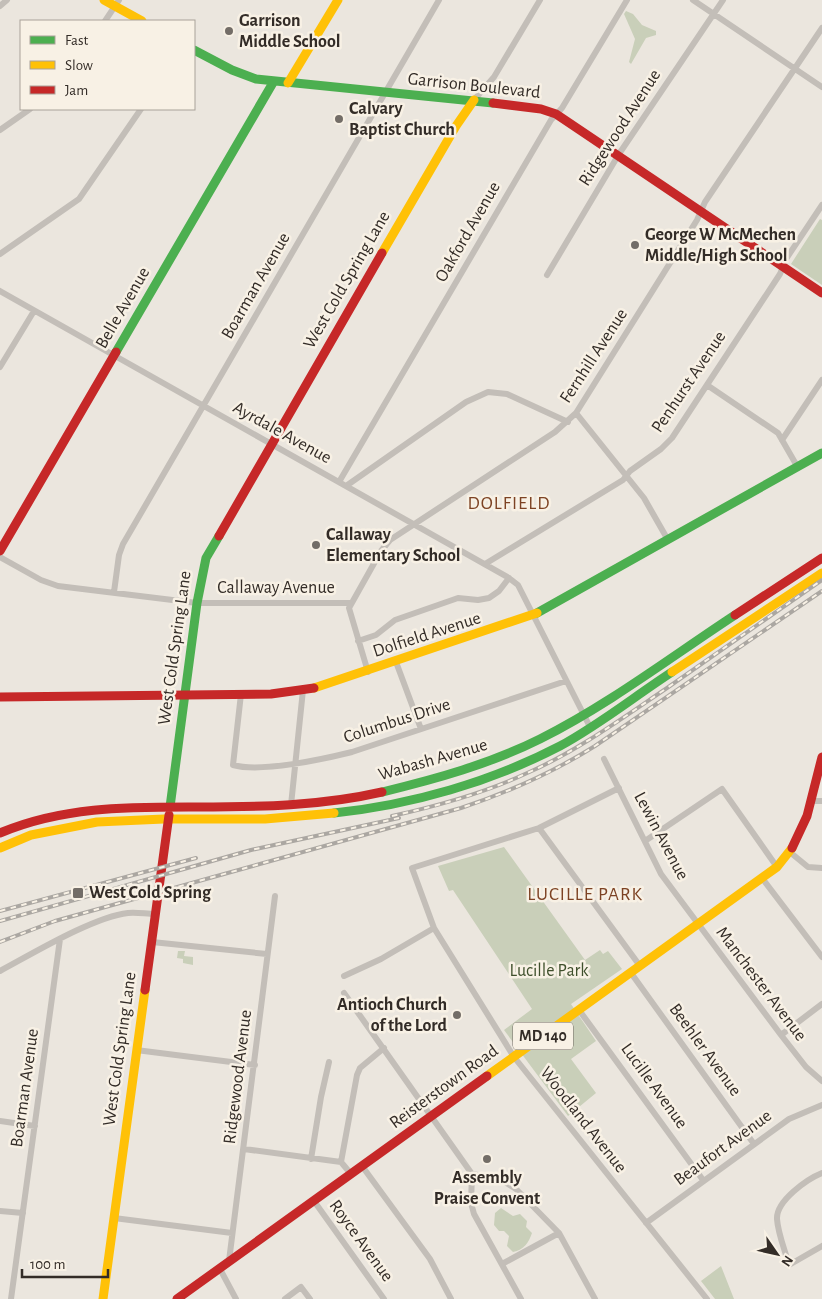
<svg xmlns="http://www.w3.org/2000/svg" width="822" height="1299" viewBox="0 0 822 1299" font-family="'Alegreya Sans',sans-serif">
<rect width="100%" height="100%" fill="#ebe6de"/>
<path fill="#c9cfb9" d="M 626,11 L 633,14 L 642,25 L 656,31 L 656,35 L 646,38 L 631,64 L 629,62 L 635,39 L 624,14 Z
M 820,219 L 822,220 L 822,285 L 791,264 Z
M 504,847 L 585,960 L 600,950 L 603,954 L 608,951 L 622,969 L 571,1004 L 596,1041 L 571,1059 L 596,1093 L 568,1116 L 504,1030 L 532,1009 L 453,890 L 449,891 L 438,866 Z
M 178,951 L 185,951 L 184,956 L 193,957 L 193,965 L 183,963 L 183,959 L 177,958 Z
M 501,1208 L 513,1216 L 520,1214 L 527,1221 L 526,1227 L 532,1233 C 529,1242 524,1250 513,1252 L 507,1246 L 509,1236 L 504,1231 L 499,1231 L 494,1225 L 495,1213 Z
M 721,1266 L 734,1299 L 715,1299 L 701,1281 Z"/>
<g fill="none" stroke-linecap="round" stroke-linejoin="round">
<path stroke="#c3beb8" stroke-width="6" d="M 693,0 L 822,87
M 0,6 L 7,0
M 105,21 L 119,0
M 474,100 L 494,77 L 540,0
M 0,130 L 30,109
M 0,254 L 79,199 L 141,109
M 547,275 L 619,154 L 723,0
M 0,291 L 509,578 L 518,585 L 590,727
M 0,367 L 34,311
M 707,385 L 778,433 L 797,466
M 576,413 L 644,498 L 668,540
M 782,440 L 822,380
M 339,482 L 551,120 L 562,108 L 627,0
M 346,486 L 466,402 L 488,392 L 507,394 L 568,422
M 0,557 L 41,580 L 58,586 L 197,603 L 350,603
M 485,564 L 623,480 L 630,471 L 661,449 L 672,438 L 780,274 L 786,259 L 822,205
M 114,592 L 119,555 L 123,544 L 439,0
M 358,641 L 376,635 L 395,620 L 458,598 L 478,600 L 489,598 L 499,591 L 509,578
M 396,662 L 421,729
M 368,672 L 349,608 L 381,551 L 390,540 L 555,432 L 576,413 L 697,220 L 705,202 L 822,28
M 241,694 L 233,765 C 261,773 324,759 352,752 L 566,681
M 604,759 L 661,874 L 781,1035 L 806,1067 L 822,1081
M 619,788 L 539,828 L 412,868 L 434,928 L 514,1057 L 707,1299
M 811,801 L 822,801
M 291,805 L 303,690
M 539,828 L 640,966
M 645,841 L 722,789 L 777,867
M 791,853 L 808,867 L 822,868
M 762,878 L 822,957
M 152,942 L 267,954
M 0,971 C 32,954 93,917 128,913 C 137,912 146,914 155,914
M 631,973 L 754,1144
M 344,976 L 381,959 L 434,928
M 344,993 L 472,1174 L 500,1179 L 516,1189 L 559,1233 L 595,1299
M 579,1010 L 703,1180
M 781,1035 L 822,1004
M 136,1050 L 255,1065
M 0,1121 L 35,1126
M 244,1149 L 341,1162 L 351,1174
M 311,1159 L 321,1097 L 329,1062
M 341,1162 L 357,1075 L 360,1068 L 384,1048
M 362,1166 L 430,1259 L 451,1299
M 822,1173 C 807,1179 776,1201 777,1219 C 778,1234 785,1250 789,1265 L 822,1246
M 472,1174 L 471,1203 L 474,1214 L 521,1299
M 314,1201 L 384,1299
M 0,1211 L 23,1213
M 114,1218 L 232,1233
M 646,1223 L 789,1119 L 822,1105
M 229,1261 L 275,896
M 502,1264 L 559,1233
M 220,1269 L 236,1299
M 11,1299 L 60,939
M 285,1299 L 301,1287 L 310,1299"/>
<path stroke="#4caf50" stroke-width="9" d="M 194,50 L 232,70 L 256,79 L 493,103
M 116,352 L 274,81
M 537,613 L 822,453
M 382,792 C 436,779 490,764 540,739 C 608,705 671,657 735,615
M 170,807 L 197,603 L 206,558 L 219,536
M 334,813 C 411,805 491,782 560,746 C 599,725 635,696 672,672"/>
<path stroke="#ffc107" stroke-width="9" d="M 104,0 L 142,21
M 288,83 L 338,0
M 382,253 L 456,126 L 474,100
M 672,672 L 822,573
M 314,688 L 537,613
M 0,848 L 31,835 L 97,822 L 164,819 L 265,819 L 334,813
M 487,1076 L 777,867 L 792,848
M 103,1299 L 145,990"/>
<path stroke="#c62828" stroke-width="9" d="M 493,103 L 541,109 L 556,114 L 822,293
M 219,536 L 382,253
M 0,551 L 116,352
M 735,615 L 822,558
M 0,697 L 271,694 L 314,688
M 0,833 C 64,806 129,807 197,807 C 260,807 321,806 382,792
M 792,848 L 807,816 L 822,757
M 145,990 L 169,815
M 177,1299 L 487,1076"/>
<g stroke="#aba7a2" stroke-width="4">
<path id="rail" d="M 392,816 C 437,806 482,794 525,774 C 576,752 621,719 667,688 C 718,652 770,616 822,580
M 0,911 L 196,858
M 0,921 L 251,850 L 399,818
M 0,942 L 55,921 L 461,808 C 509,792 552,773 595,746 L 822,591"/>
</g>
<use href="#rail" stroke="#f8f1e5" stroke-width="2" stroke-dasharray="5.5" stroke-linecap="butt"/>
</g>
<g fill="#736d67" stroke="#f8f1e5" stroke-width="2">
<circle cx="229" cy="31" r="5"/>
<circle cx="339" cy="119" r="5"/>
<circle cx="635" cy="245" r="5"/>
<circle cx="316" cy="545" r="5"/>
<rect x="72" y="887" width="12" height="12" rx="2.5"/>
<circle cx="457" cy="1015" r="5"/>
<circle cx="487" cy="1159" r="5"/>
</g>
<g text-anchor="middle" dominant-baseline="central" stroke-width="5" stroke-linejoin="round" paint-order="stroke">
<rect fill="#f8f1e5" stroke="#6e6760" stroke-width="1" x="513" y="1022.5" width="60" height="27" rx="4"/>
<g font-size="16" font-weight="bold" fill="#332c27">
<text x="543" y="1036">MD 140</text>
</g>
<g font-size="18" font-weight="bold" fill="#332c27" stroke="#f8f1e5" text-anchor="start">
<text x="239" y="21">Garrison<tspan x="239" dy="21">Middle School</tspan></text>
<text x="349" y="109">Calvary<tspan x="349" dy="21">Baptist Church</tspan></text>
<text x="645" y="235">George W McMechen<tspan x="645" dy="21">Middle/High School</tspan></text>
<text x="326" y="535">Callaway<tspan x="326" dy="21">Elementary School</tspan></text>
<text x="89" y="893">West Cold Spring</text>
<text x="447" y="1005" text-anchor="end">Antioch Church<tspan x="447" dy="21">of the Lord</tspan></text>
<text x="487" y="1178" text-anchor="middle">Assembly<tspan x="487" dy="21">Praise Convent</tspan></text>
</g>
<g font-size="18" fill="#332c27" stroke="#f8f1e5">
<text transform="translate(474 86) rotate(6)">Garrison Boulevard</text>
<text transform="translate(620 128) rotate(-57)">Ridgewood Avenue</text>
<text transform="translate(468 232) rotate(-60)">Oakford Avenue</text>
<text transform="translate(347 280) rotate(-60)">West Cold Spring Lane</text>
<text transform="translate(256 286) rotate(-60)">Boarman Avenue</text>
<text transform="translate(123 308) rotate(-60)">Belle Avenue</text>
<text transform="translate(594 356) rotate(-57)">Fernhill Avenue</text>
<text transform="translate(689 382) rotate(-56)">Penhurst Avenue</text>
<text transform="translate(282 433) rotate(29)">Ayrdale Avenue</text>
<text x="276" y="588">Callaway Avenue</text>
<text transform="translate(427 635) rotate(-18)">Dolfield Avenue</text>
<text transform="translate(175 648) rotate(-82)">West Cold Spring Lane</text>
<text transform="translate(397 721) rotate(-18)">Columbus Drive</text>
<text transform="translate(433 760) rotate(-16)">Wabash Avenue</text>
<text transform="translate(661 836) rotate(62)">Lewin Avenue</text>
<text transform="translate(761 984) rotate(53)">Manchester Avenue</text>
<text transform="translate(120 1049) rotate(-82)">West Cold Spring Lane</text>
<text transform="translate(705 1050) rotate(54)">Beehler Avenue</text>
<text transform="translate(238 1077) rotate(-83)">Ridgewood Avenue</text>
<text transform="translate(654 1086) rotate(54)">Lucille Avenue</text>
<text transform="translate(444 1087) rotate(-36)">Reisterstown Road</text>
<text transform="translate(25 1088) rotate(-82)">Boarman Avenue</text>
<text transform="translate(583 1120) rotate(52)">Woodland Avenue</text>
<text transform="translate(723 1148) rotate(-36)">Beaufort Avenue</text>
<text transform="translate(361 1241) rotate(54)">Royce Avenue</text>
</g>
<g font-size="18" fill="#3f502c" stroke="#f8f1e5">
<text x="549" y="971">Lucille Park</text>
</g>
<g font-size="19" letter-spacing="1" fill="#7d4324" stroke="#f8f1e5">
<text x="509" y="503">DOLFIELD</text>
<text x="585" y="894">LUCILLE PARK</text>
</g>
</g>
<rect x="20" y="20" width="175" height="90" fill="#f8f1e5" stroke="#a9a299"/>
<rect x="30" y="36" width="25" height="8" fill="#4caf50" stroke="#a9a299"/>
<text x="65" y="45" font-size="15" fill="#332c27">Fast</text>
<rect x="30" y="61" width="25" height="8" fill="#ffc107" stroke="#a9a299"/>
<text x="65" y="70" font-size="15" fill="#332c27">Slow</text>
<rect x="30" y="86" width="25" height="8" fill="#c62828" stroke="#a9a299"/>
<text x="65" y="95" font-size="15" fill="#332c27">Jam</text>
<g transform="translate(777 1254) rotate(124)" stroke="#f8f1e5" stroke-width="4" paint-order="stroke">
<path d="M0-4L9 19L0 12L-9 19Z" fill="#332c27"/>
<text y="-8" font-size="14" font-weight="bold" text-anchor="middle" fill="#332c27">N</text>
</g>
<path d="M22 1269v8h86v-8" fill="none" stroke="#332c27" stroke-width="2.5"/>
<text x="30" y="1269" font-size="15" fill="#332c27" stroke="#f8f1e5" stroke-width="4" paint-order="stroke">100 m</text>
</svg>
